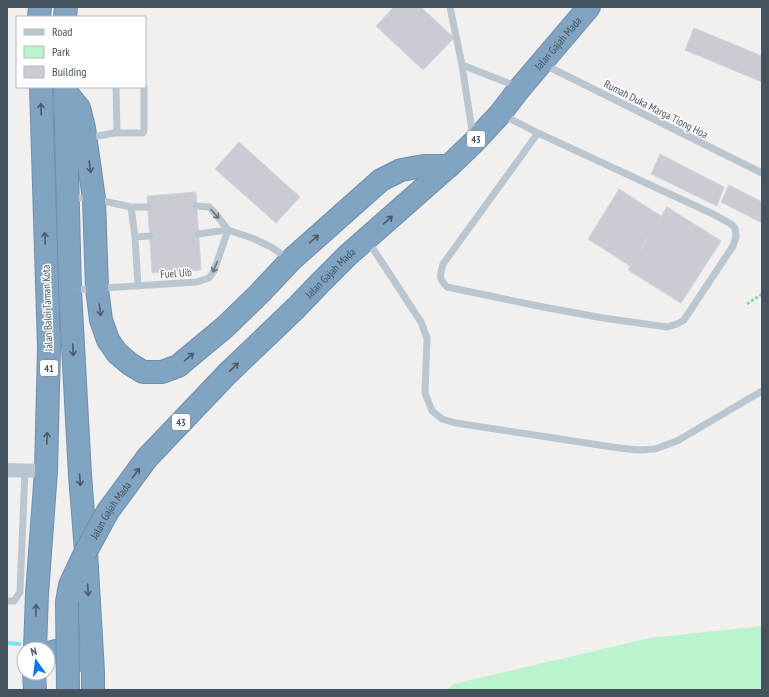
<svg xmlns="http://www.w3.org/2000/svg" width="769" height="697" viewBox="0 0 769 697" font-family="'PT Sans Narrow',sans-serif">
<rect width="100%" height="100%" fill="#f2efef"/>
<path fill="#baf4ce" d="M 762,626 L 762,690 L 446,690 L 454,684 L 650,638 Z"/>
<g fill="none" stroke-linecap="round" stroke-linejoin="round">
<path stroke="#82e0f5" stroke-width="4" d="M 7,643 L 19,644"/>
</g>
<path fill="#c9ccd2" stroke="#d3d5db" d="M 394,7 L 421,7 L 454,38 L 423,70 L 376,26 Z
M 694,28 L 762,56 L 762,82 L 685,50 Z
M 239,142 L 300,197 L 276,223 L 215,169 Z
M 660,154 L 724,187 L 717,206 L 651,174 Z
M 729,185 L 762,202 L 762,223 L 721,202 Z
M 619,189 L 661,216 L 667,207 L 721,241 L 681,303 L 628,270 L 630,266 L 588,239 Z
M 196,192 L 201,270 L 152,273 L 147,196 Z
M 667,207 L 721,241 L 681,303 L 628,270 Z"/>
<g fill="none" stroke-linecap="round" stroke-linejoin="round">
<g stroke="#6d8faf" stroke-width="24">
<g id="highway">
<path d="M 39,17 L 40,7"/>
<path d="M 65,17 L 66,7"/>
<path d="M 65,90 L 70,290 L 80,475 L 86,551 L 93,672 L 93,690"/>
<path d="M 66,92 L 79,108 L 84,128 L 94,199 L 97,289 L 101,320 L 108,340 L 117,353 L 130,364 L 143,372 L 162,372 L 178,366 L 225,327 L 260,293 L 291,260 L 381,180 L 401,170 L 424,166 L 449,166"/>
<path id="s1" d="M 296,308 L 320,283 L 348,255 L 449,166 L 474,142 L 500,114 L 520,88 L 589,7"/>
<path d="M 67,602 L 70,585 L 84,555"/>
<path d="M 35,649 L 37,594 L 46,471 L 49,348 L 41,87"/>
<path d="M 48,654 C 60,647 74,653 84,660"/>
<path d="M 34,673 L 35,690"/>
</g>
</g>
<path stroke="#6ed59f" stroke-width="2.5" stroke-dasharray="3 2" stroke-linecap="butt" d="M 747,304 L 762,294"/>
<path stroke="#bbc7d0" stroke-width="7" d="M 450,7 L 462,65 L 473,137
M 543,64 L 762,173
M 462,65 L 518,87
M 503,115 L 538,133 L 713,214 L 731,224 L 735,228 L 736,237 L 733,246 L 684,320 L 677,324 L 667,327 L 603,318 L 543,307 L 447,287 C 438,278 440,276 443,264 L 538,133
M 114,133 L 117,130 L 116,87
M 88,137 L 93,137 L 114,133 L 143,133 L 144,130 L 144,87
M 70,197 L 94,199 L 131,207 L 148,207
M 196,206 L 209,207 L 215,213 L 228,230
M 131,207 L 135,237 L 138,286
M 198,234 L 228,230 L 252,238 L 271,247 L 289,259
M 135,237 L 150,236
M 368,241 L 421,322 L 427,338 L 425,393 L 432,411 L 442,419 L 456,423 L 619,448 L 638,450 L 655,449 L 677,441 L 762,391
M 72,290 L 197,282 L 209,278 L 214,271 L 228,230
M 7,601 L 14,601 L 20,592 L 25,470"/>
<path stroke="#bbc7d0" stroke-width="14" d="M 7,470 L 46,471"/>
<use href="#highway" stroke="#82a4c3" stroke-width="22"/>
<g stroke="#6d8faf" stroke-width="24" stroke-linecap="butt">
<g id="highway-bridge">
<path id="s2" d="M 85,553 L 108,511 L 147,458 L 227,374 L 296,308"/>
<path d="M 67,602 L 68,690"/>
</g>
</g>
<use href="#highway-bridge" stroke="#82a4c3" stroke-width="22"/>
</g>
<defs><path id="oneway-shaft" d="M-6 0H5M1.5-3L5.5 0L1.5 3" fill="none" stroke-width="1.6" stroke-linecap="round" stroke-linejoin="round"/></defs>
<g stroke="#4b5b69">
<use href="#oneway-shaft" transform="translate(41 109) rotate(-92)"/>
<use href="#oneway-shaft" transform="translate(90 167) rotate(82)"/>
<use href="#oneway-shaft" transform="translate(388 220) rotate(-42)"/>
<use href="#oneway-shaft" transform="translate(45 238) rotate(-92)"/>
<use href="#oneway-shaft" transform="translate(314 239) rotate(-42)"/>
<use href="#oneway-shaft" transform="translate(100 310) rotate(83)"/>
<use href="#oneway-shaft" transform="translate(73 350) rotate(87)"/>
<use href="#oneway-shaft" transform="translate(189 357) rotate(-40)"/>
<use href="#oneway-shaft" transform="translate(234 367) rotate(-44)"/>
<use href="#oneway-shaft" transform="translate(47 438) rotate(-88)"/>
<use href="#oneway-shaft" transform="translate(136 473) rotate(-54)"/>
<use href="#oneway-shaft" transform="translate(80 480) rotate(86)"/>
<use href="#oneway-shaft" transform="translate(88 590) rotate(87)"/>
<use href="#oneway-shaft" transform="translate(36 610) rotate(-88)"/>
</g>
<g stroke="#687681">
<use href="#oneway-shaft" transform="translate(215 214) rotate(48)"/>
<use href="#oneway-shaft" transform="translate(215 267) rotate(113)"/>
</g>
<g text-anchor="middle" dominant-baseline="central" stroke-width="3" stroke-linejoin="round" paint-order="stroke">
<g fill="#fff" stroke="#7d878f" stroke-width="1">
<rect x="467" y="131" width="18" height="16" rx="3"/>
<rect x="40" y="360" width="18" height="16" rx="3"/>
<rect x="172" y="414" width="18" height="16" rx="3"/>
</g>
<g font-size="10" font-weight="bold" fill="#45535f">
<text x="476" y="139">43</text>
<text x="49" y="368">41</text>
<text x="181" y="422">43</text>
</g>
<g font-size="11" fill="#45535f" stroke="#fff">
<text stroke="none"><textPath href="#s1" startOffset="373">Jalan Gajah Mada</textPath></text>
<text transform="translate(656 109) rotate(27)">Rumah Duka Marga Tiong Hoa</text>
<text transform="translate(176 273) rotate(-4)">Fuel Uib</text>
<text stroke="none"><textPath href="#s1" startOffset="49">Jalan Gajah Mada</textPath></text>
<text transform="translate(47 308) rotate(-92)">Jalan Baloi Taman Kota</text>
<text stroke="none"><textPath href="#s2" startOffset="50">Jalan Gajah Mada</textPath></text>
</g>
</g>
<rect width="769" height="697" fill="none" stroke="#45535f" stroke-width="16"/>
<rect x="16" y="16" width="130" height="72" fill="#ffffff" stroke="#b5babf"/>
<rect x="24" y="29" width="20" height="6" fill="#bbc7d0" stroke="#b5babf"/>
<text x="52" y="36" font-size="12" fill="#45535f">Road</text>
<rect x="24" y="46" width="20" height="12" fill="#baf4ce" stroke="#b5babf"/>
<text x="52" y="56" font-size="12" fill="#45535f">Park</text>
<rect x="24" y="66" width="20" height="12" fill="#c9ccd2" stroke="#b5babf"/>
<text x="52" y="76" font-size="12" fill="#45535f">Building</text>
<g transform="translate(36 661) rotate(346)"><circle r="19" fill="#ffffff" stroke="#b5babf"/>
<path d="M0-3L7 15L0 10L-7 15Z" fill="#0776f4"/>
<text y="-6" font-size="11" font-weight="bold" text-anchor="middle" fill="#45535f">N</text>
</g>
</svg>
